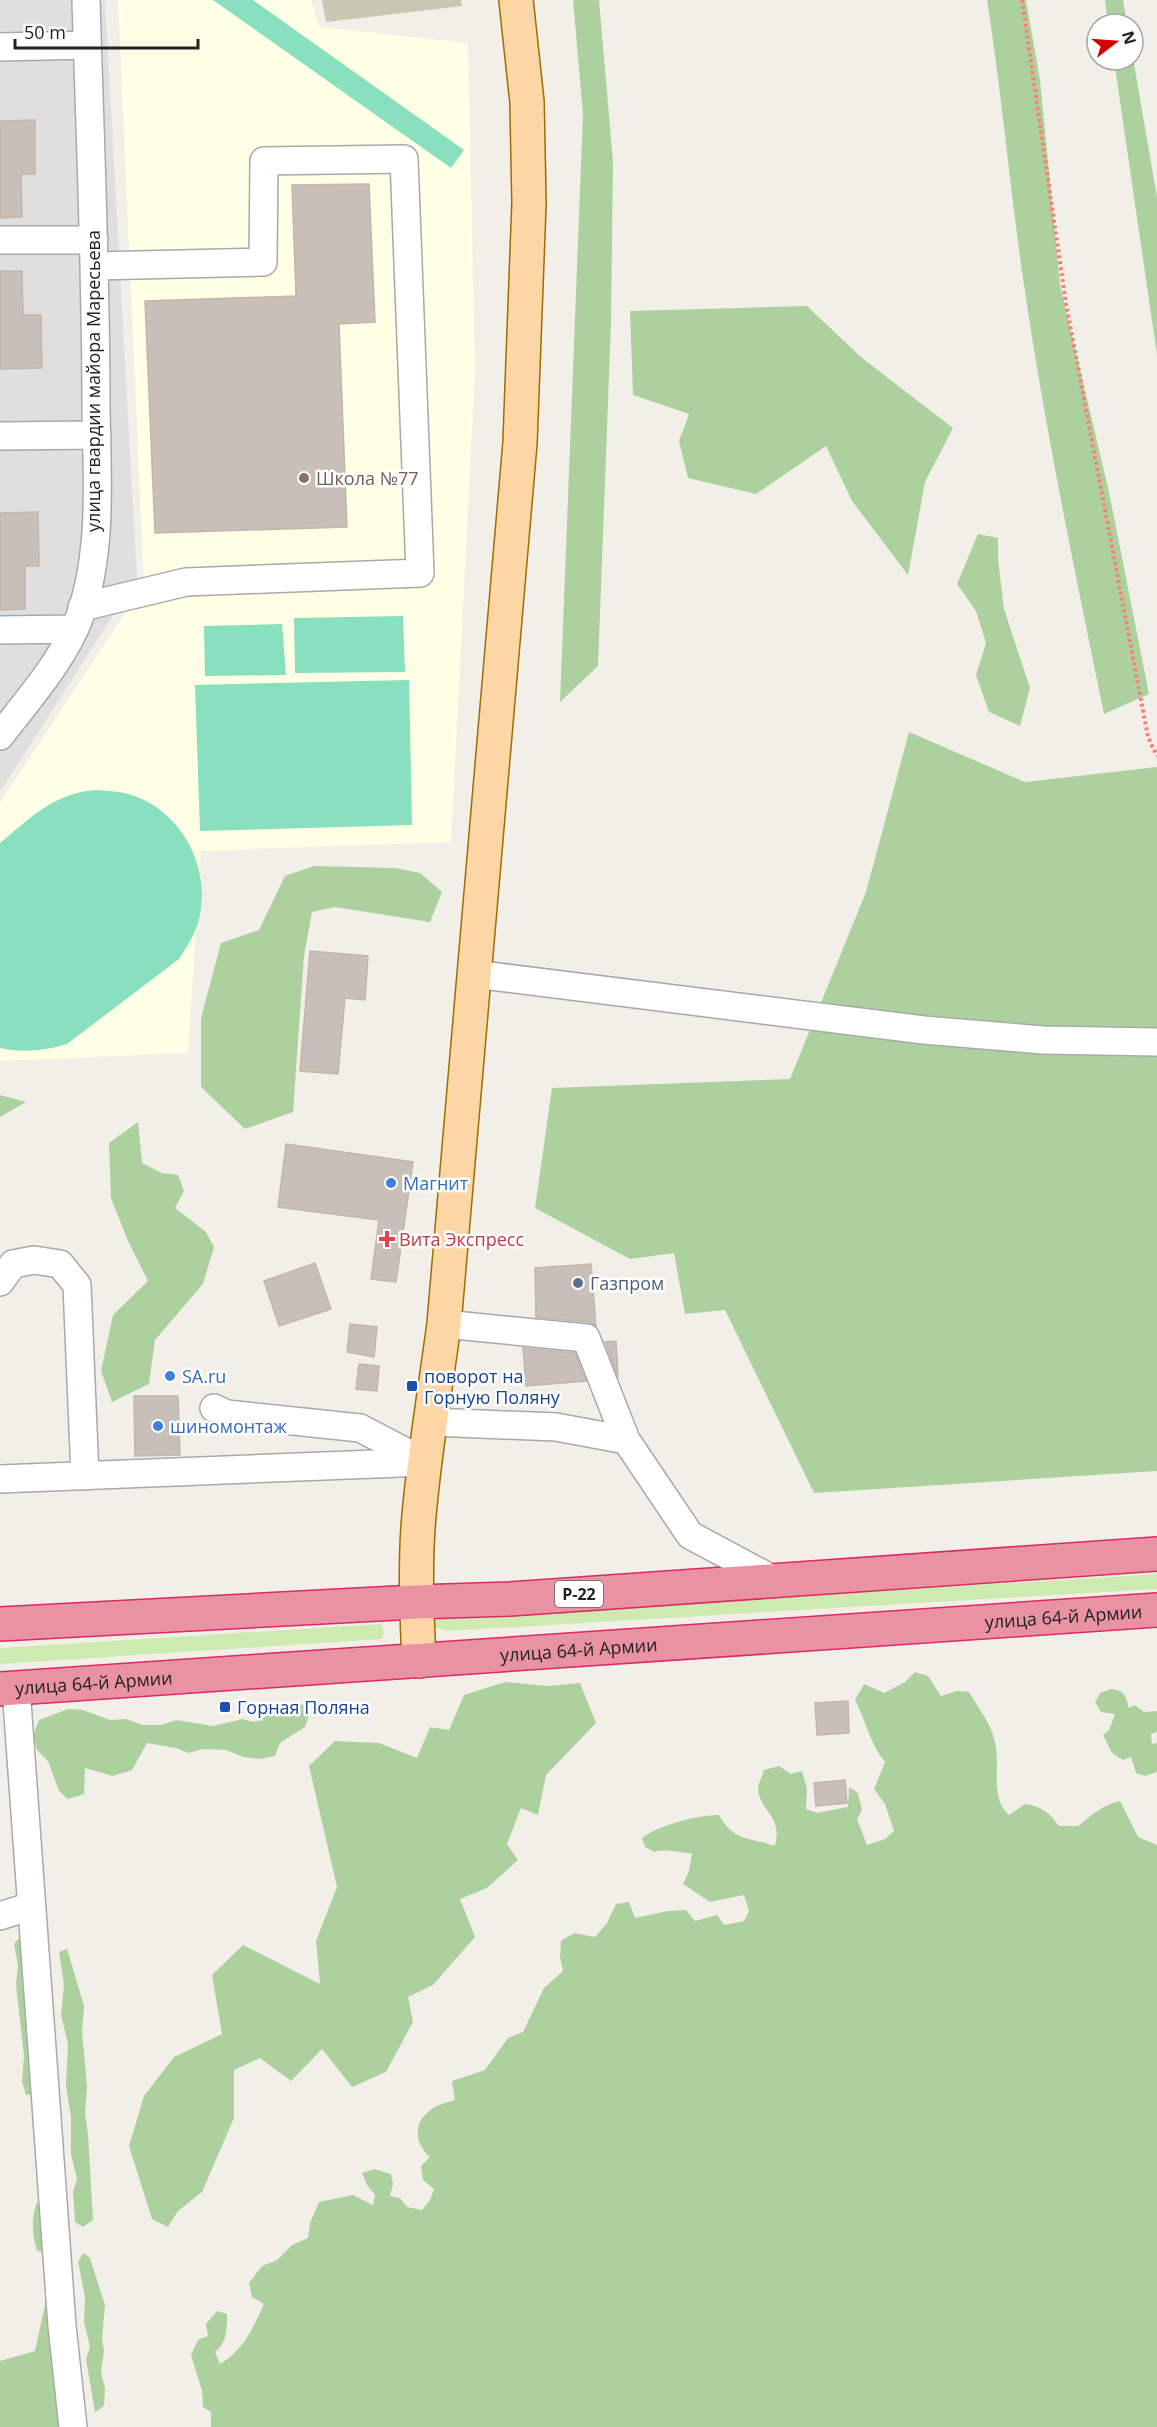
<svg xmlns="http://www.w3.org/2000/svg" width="1157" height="2427" viewBox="0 0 1157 2427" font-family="'Open Sans',sans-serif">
<rect width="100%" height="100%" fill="#f2efe9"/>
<path fill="#e0dfdf" d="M 0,0 L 105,0 L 137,578 L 0,792 Z"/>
<path fill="#ffffe5" d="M 118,0 L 311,0 L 319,27 L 468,43 L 475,372 L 451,842 L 201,851 L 188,1053 L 0,1061 L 0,803 L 144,584 Z"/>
<path fill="#c7c7b4" d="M 322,0 L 461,0 L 462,6 L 326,22 Z"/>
<path fill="#cdebb0" d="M 1157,1574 L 1157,1589 L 447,1631 L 435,1627 L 432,1622 L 443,1618 Z
M 381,1624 L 384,1632 L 382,1639 L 0,1664 L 0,1648 Z"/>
<path fill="#add19e" d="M 573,0 L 599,0 L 613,162 L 611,323 L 598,666 L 560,702 L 583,114 Z
M 987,0 L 1026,0 L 1040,80 L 1060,285 L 1109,492 L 1149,694 L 1104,714 C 1075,572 1045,429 1024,285 C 1010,190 1002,95 987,0 Z
M 1105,0 L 1123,0 L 1127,24 L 1108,24 Z
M 1133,58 L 1157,197 L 1157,355 L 1114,60 Z
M 807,306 L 862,358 L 953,428 L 925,482 L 908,575 L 852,501 L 826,446 L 756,494 L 688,478 L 679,441 L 689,414 L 633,395 L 630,311 Z
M 978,534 L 998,538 L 998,559 L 1004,609 L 1030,688 L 1020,726 L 989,712 L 976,675 L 986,643 L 976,611 L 957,584 Z
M 909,732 L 1025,782 L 1157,767 L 1157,1471 L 814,1493 L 725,1310 L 685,1314 L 674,1253 L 630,1259 L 535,1208 L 552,1088 L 790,1079 L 866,892 Z
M 314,866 L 395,868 L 420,873 L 442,892 L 430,922 L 335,907 L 312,912 L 304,956 L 293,1112 L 245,1129 L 201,1087 L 201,1018 L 221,943 L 259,930 L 285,876 Z
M 0,1095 L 26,1102 L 0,1117 Z
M 138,1122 L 142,1163 L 162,1173 L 178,1175 L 184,1191 L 175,1208 L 206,1232 L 214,1247 L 203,1284 L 155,1340 L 149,1384 L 112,1402 L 101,1371 L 113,1315 L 148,1281 L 128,1241 L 111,1198 L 109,1143 Z
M 915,1672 L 928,1676 L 941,1696 L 957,1691 L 969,1692 C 980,1711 990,1721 995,1742 C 1001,1766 989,1797 1009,1815 L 1025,1804 C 1041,1806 1050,1813 1059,1826 L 1078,1826 C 1092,1815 1102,1805 1120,1801 L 1138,1837 L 1157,1845 L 1157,2427 L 211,2427 L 211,2412 L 203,2407 L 202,2391 L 191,2355 L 198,2340 L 208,2336 L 206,2324 L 217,2311 L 227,2314 C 227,2329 227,2343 215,2352 L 220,2364 C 243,2351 253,2328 264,2304 L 252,2297 L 249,2283 L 262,2266 L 277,2260 L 292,2245 L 308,2238 L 310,2223 L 319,2202 L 353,2195 L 373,2205 L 375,2195 L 367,2185 L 362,2173 L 374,2169 L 391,2174 L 393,2184 L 390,2196 L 400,2198 L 407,2207 L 422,2210 L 430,2200 L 434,2189 L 423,2180 L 421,2166 L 430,2157 C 418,2148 412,2128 425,2115 C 433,2106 444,2103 455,2100 L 452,2081 L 485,2070 L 508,2038 L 523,2032 L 544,1988 L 563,1971 L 560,1957 L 561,1941 L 574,1933 L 595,1937 L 607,1923 L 616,1904 L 629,1902 L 635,1918 L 668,1911 L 686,1910 L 695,1921 L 717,1915 L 724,1925 L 744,1921 L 749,1911 L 744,1895 L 710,1902 L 683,1884 L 689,1871 L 692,1853 C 678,1853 668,1848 654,1852 L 645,1847 L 642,1838 C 658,1825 698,1815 719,1815 C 734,1842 749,1837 775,1846 C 783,1814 759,1812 758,1788 C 758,1783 763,1775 764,1770 L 779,1766 L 791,1774 L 802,1771 L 807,1789 L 806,1809 L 817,1813 L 848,1807 L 849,1787 L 858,1793 L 862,1810 L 857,1819 L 867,1845 L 885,1839 L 894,1831 L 885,1804 L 874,1789 L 885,1762 C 870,1744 866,1721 855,1700 L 864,1684 L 884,1693 L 905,1682 Z
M 505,1682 L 548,1686 L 580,1683 L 596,1723 L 546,1775 L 538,1815 L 521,1808 L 507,1844 L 518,1860 L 487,1888 L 460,1899 L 475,1937 L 433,1985 L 408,1997 L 413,2022 L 386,2072 L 352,2087 L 322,2049 L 291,2081 L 260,2058 L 234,2070 L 234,2118 L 202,2192 L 178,2211 L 168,2227 L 152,2219 L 129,2146 L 144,2096 L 174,2057 L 222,2034 L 212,1975 L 243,1945 L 320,1984 L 316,1941 L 337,1887 L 309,1766 L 335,1741 L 379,1743 L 417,1758 L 430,1727 L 449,1730 L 464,1695 Z
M 1111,1689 C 1124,1690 1126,1696 1129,1708 L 1135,1705 L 1144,1712 L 1157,1711 L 1157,1732 L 1151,1734 L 1152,1744 L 1157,1743 L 1157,1772 L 1145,1776 L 1136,1773 L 1131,1757 L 1123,1760 L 1112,1753 L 1103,1735 L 1109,1730 L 1115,1714 L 1101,1712 L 1095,1702 L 1100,1693 Z
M 293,1704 L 306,1705 L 310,1713 L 305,1727 L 280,1743 L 275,1756 L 260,1759 L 243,1757 L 226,1750 L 204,1749 L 188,1753 L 176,1748 L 147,1743 L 132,1770 L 113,1776 L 85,1768 L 84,1794 L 68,1799 L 59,1791 L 48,1761 L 37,1750 L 33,1735 L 39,1720 L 68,1709 L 83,1710 L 110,1720 L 126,1719 L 143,1725 L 161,1725 L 177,1720 L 213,1726 L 242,1719 L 254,1722 Z
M 22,1934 L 34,2094 L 26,2095 L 22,2082 L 24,2056 L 16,1985 L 18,1965 L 14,1944 Z
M 67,1949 L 84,2006 L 82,2032 L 87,2086 L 85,2113 L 88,2134 L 93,2220 L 83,2227 L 75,2222 L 73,2192 L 77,2179 L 71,2154 L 71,2117 L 66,2086 L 68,2044 L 61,2015 L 64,1985 L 59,1952 Z
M 37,2202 L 42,2207 L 44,2252 L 37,2251 C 32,2234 31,2219 37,2202 Z
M 84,2253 L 90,2258 L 105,2305 L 102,2339 L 104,2351 L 101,2372 L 105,2388 L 104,2406 L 95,2412 L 86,2359 L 90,2347 L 84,2322 L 85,2297 L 78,2261 Z
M 46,2300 L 55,2320 L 64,2427 L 0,2427 L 0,2361 L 35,2351 Z"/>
<path fill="#88e0be" d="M 213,0 L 253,0 L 464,150 L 451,168 Z
M 403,616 L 405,672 L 295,673 L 294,618 Z
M 282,624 L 286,675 L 205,676 L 204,626 Z
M 409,680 L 412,825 L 200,831 L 195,685 Z
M 97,790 C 112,791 127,792 142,799 C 187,820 212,874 198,923 C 194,936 186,948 179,959 L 67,1044 C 44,1051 23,1053 0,1048 L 0,843 C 32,817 53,793 97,790 Z"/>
<path fill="#c7bfb8" stroke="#c4b6ab" stroke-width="1.5" d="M 35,120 L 35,174 L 21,174 L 22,217 L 0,218 L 0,121 Z
M 369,184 L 375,322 L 339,324 L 347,527 L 155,533 L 145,301 L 296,296 L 292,185 Z
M 0,271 L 22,271 L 23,315 L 41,315 L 42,368 L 0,369 Z
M 38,512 L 39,566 L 25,566 L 25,609 L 0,610 L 0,513 Z
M 310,951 L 368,956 L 365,1000 L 345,998 L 338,1074 L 300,1071 Z
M 286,1144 L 413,1162 L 396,1282 L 371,1279 L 379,1220 L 278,1207 Z
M 315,1263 L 331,1309 L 279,1326 L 264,1281 Z
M 591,1264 L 596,1326 L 588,1322 L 536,1317 L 535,1268 Z
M 350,1324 L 377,1327 L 374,1357 L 347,1352 Z
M 616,1341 L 618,1377 L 605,1342 Z
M 523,1348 L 575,1353 L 586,1381 L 526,1386 Z
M 359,1364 L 379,1366 L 377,1391 L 356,1389 Z
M 134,1396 L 178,1396 L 180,1455 L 135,1456 Z
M 848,1701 L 849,1733 L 817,1735 L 815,1703 Z
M 845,1780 L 847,1803 L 816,1806 L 814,1783 Z"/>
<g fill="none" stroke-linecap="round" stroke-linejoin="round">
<g stroke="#a9a9a9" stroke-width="30">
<path id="minor" d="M 0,47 L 87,45
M 0,240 L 94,240
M 0,436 L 97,435
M 82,607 L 186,582 L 420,573 L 404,159 L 264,161 L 263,262 L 94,266
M 0,630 L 74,629
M 0,736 C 27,701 65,658 80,616 C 103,551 97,476 96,408 C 96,272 90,136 86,0
M 474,974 L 924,1030 L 1043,1040 L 1157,1042
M 0,1282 L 13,1264 L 34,1260 L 60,1264 L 77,1285 L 85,1476
M 444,1324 L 586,1338 L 626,1440 L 690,1535 L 772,1579
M 431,1422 L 556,1427 L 626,1440
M 0,1479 L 425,1462 L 360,1428 L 227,1414 L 214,1408
M 16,1688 L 62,2326 L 73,2427
M 0,1916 L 31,1906"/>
</g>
<g stroke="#a06b00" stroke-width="36">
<path id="major" d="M 419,1661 C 417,1617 415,1572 418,1528 C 423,1460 435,1392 444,1324 L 520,443 L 529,203 L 527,102 L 516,0"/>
</g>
<g stroke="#dc2a67" stroke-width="36">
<g id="highway">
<path d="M 0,1624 L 416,1602 L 510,1599 L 1157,1554"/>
<path id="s1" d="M 0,1689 L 1157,1610"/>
</g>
</g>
<path stroke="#fa8072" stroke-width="4" stroke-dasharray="3 3" stroke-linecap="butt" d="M 1022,0 L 1066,304 L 1148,737 L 1157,756"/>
<use href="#minor" stroke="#fff" stroke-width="27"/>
<use href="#major" stroke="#fcd6a4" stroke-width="33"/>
<use href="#highway" stroke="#e892a2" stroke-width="33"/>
</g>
<circle fill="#8d6e63" stroke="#fff" stroke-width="2" cx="304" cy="478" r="6"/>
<g fill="#3f7fe0" stroke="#fff" stroke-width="2">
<circle cx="391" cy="1183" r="6"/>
<circle cx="170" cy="1376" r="6"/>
<circle cx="158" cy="1426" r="6"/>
</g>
<path fill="#e0444e" stroke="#fff" stroke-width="2" d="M384 1230h6v6h6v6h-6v6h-6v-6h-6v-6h6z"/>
<circle fill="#5c6f8a" stroke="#fff" stroke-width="2" cx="578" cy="1283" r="6"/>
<g fill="#1a4fb4" stroke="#fff" stroke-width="2">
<rect x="406" y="1380" width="12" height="12" rx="3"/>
<rect x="219" y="1701" width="12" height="12" rx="3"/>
</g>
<g text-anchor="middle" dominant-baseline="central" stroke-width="5" stroke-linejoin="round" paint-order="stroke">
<rect fill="#fff" stroke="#646464" stroke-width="1.5" x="555" y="1581" width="48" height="26" rx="4.5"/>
<g font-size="16" font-weight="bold" fill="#222">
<text x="579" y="1594">Р-22</text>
</g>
<g font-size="18" fill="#222" stroke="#fff">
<text transform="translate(93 381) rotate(-90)">улица гвардии майора Маресьева</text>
<text stroke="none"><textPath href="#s1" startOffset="1066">улица 64-й Армии</textPath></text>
<text stroke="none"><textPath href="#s1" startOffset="580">улица 64-й Армии</textPath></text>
<text stroke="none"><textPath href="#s1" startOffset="94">улица 64-й Армии</textPath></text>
</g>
<g font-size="18" fill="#785e54" stroke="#fff" text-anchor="start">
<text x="316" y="478">Школа №77</text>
</g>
<g font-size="18" fill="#366cbe" stroke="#fff" text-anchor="start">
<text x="403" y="1183">Магнит</text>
<text x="182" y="1376">SA.ru</text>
<text x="170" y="1426">шиномонтаж</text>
</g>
<g font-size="18" fill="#be3a42" stroke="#fff" text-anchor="start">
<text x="399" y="1239">Вита Экспресс</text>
</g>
<g font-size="18" fill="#4e5e75" stroke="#fff" text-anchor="start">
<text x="590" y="1283">Газпром</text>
</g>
<g font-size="18" fill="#164399" stroke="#fff" text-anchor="start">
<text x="424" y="1376">поворот на<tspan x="424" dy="21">Горную Поляну</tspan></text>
<text x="237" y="1707">Горная Поляна</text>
</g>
</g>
<g transform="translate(1115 42) rotate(73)"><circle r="28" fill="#ffffff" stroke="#a7a7a7" stroke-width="1.5"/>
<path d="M0-4.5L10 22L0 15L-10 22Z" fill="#d40000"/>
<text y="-9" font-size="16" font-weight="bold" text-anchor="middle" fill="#222222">N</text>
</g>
<path d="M15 39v9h183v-9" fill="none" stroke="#222222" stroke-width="3"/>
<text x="24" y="39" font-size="18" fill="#222222" stroke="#ffffff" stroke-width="4.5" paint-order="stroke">50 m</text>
</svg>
